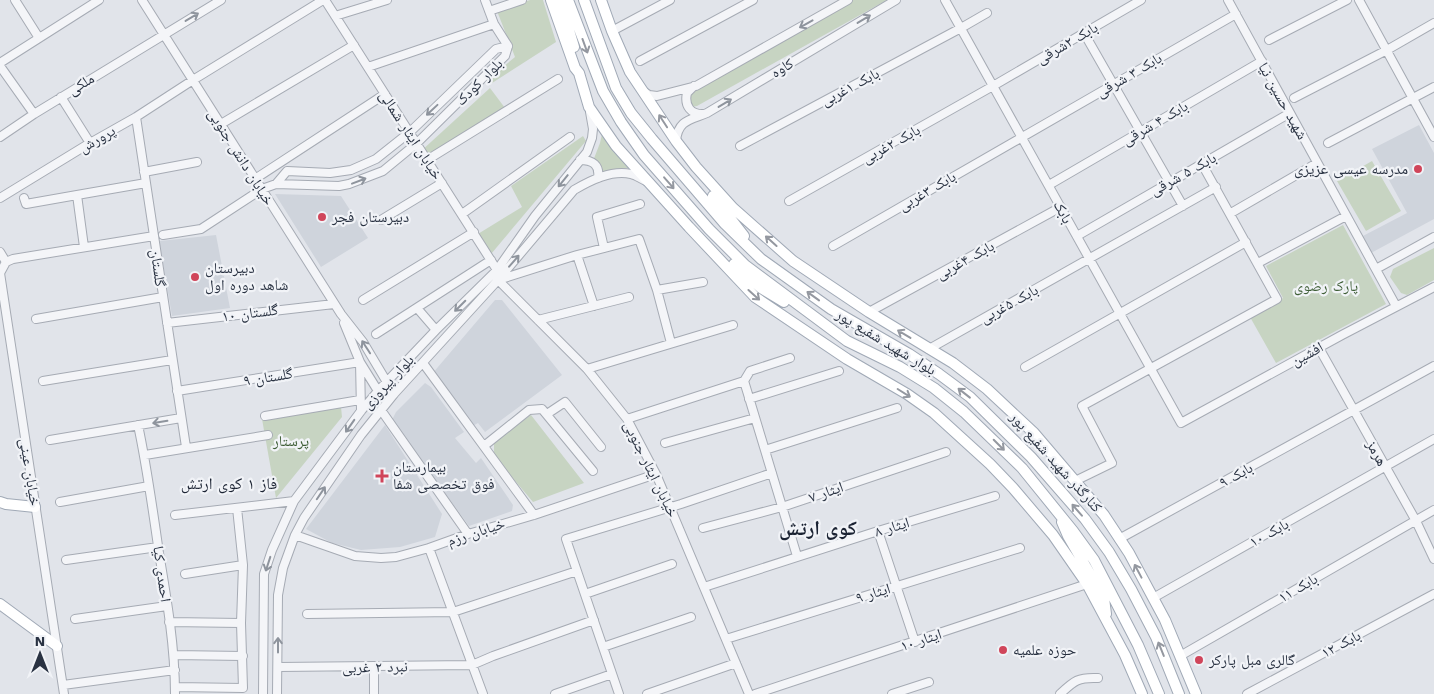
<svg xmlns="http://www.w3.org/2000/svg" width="1434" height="694" viewBox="0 0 1434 694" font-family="'Work Sans','Noto Naskh Arabic',sans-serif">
<rect width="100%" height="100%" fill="#e1e4ea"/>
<path fill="#cfd4dc" d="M 1419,125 L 1434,153 L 1434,219 L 1371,253 L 1361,237 L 1407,213 L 1372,149 Z
M 275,194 L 341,196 L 368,238 L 321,267 Z
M 216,235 L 230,308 L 172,316 L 160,246 L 160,241 Z
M 495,300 L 502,300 L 562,375 L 485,432 L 478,423 L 471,427 L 432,374 Z
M 425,383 L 431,387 L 464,432 L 455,438 L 476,463 L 481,458 L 513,505 L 512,511 L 469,526 L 392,420 L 396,412 Z
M 385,425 L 442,514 L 435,537 L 400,547 L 361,550 L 332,543 L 306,529 Z"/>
<path fill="#c7d4c2" d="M 530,0 L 543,0 L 556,42 L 489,85 L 486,81 L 515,57 L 497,11 Z
M 853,0 L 887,0 L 697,106 L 692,107 L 687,99 L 690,92 Z
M 490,88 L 505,108 L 425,159 L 420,152 Z
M 602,134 L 630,168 L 615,169 L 603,173 L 600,163 L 593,161 L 600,143 Z
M 583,136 L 586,141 L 486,260 L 473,237 L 522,207 L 511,186 Z
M 1372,161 L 1401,211 L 1366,231 L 1337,181 Z
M 1343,225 L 1386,304 L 1276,363 L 1250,317 L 1283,298 L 1266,266 Z
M 1434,248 L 1434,280 L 1407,295 L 1401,293 L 1390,277 L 1393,269 Z
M 341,407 L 342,417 L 276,498 L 262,419 Z
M 531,415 L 584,483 L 533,502 L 494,456 L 494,441 Z"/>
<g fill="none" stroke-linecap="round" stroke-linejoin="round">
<g stroke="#a6abb4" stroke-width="10">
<path id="minor" d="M 15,0 L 39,38
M 142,0 L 341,314 L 363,342 L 394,394
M 325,0 L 497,270
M 485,0 L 494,24 L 508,46
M 945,0 L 1181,423 L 1342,335 L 1434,287
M 1228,0 L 1396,306
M 1359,0 L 1434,137
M 489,11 L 522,0
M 335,16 L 387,0
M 612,31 L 670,0
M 1084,33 L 1183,206
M 1269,40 L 1347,0
M 640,61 L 753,0
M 0,63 L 99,0
M 0,66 L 34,114
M 368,67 L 494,24
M 694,86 L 687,93 C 684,106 691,115 704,114
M 643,91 L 649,95 L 657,96 L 696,86 L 848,0
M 61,97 L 90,143
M 1294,98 L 1387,50 L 1434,23
M 136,117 L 186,447
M 221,124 L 354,45
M 0,137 L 34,114 L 221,0
M 676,141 C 678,120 690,120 707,113 L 896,0
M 1328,143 L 1434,87
M 740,146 L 961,28 L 987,13
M 427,160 L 558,79
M 580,160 C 593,160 600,165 598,178
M 144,172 L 197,162
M 255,179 L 385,94
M 276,184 L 287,171 L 330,173 L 351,170 L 376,159 L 410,132 L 496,49 L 508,46
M 1049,185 L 1262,61
M 0,198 L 90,143 L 136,117 L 193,80 L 323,0
M 24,198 L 26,204 L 77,195
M 789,201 L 993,86 L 1141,0
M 1231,213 L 1317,163
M 462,214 L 570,137
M 381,220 L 442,183
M 163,235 L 201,229 L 262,189 L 276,184 L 339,186 L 349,184 L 383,171 L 417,143 L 505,56 L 508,46
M 1077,236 L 1290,113
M 833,246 L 1236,14
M 84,247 L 77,195 L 146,183
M 604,248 L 597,217 L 640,204
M 0,252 L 6,262
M 577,255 L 594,306
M 6,262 L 0,273 L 64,694
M 6,262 L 13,259 L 154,236
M 1258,263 L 1346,216
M 1376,269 L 1434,237
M 657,290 L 703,282
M 363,300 L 474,232
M 417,308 L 436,330
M 869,312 L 1061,207
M 36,319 L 163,297
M 538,320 L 629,297
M 167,323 L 334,304
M 344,323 L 360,362 L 378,391 L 394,394
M 376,334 L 491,260
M 671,343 L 657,290 L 639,239 L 577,255 L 498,280 L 587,369 L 627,419 L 656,474 L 749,694
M 1319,348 L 1416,521 L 1434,559
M 929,349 L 1216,187
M 423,363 L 534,515
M 1025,367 L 1246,242
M 587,369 L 733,325
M 43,381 L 172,360
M 744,381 L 797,556
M 744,381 L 750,371 L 790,358
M 177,391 L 360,362 L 361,411
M 749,399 L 839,371
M 381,410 L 468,534
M 547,414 L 565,402 L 601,447
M 265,416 L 360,400
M 627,419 L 744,381
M 138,425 C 147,467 153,511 159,553 C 167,600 175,647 175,694
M 50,440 L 181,418
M 665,443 L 755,418
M 484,446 L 529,410 L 542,409 L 593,471
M 765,450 L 897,408
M 145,455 L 268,435
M 1075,481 L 1112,463 L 1082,406 L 1277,299 L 1202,164
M 60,502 L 149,486
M 175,515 L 294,501
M 703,528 L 782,507 L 946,452
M 878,531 L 915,642
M 295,535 L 355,556 L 381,558 L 396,557 L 429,548 L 468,534 L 534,515 L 656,474
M 1119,539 L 1434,366
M 429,548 L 483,694
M 66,560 L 158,547
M 185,574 L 243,565
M 704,587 L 878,531 L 995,496
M 585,594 L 672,564
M 1153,598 L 1434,439
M 307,614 L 453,612 L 577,571
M 75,619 L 167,606
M 169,622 L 241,623
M 726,639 L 1020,548
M 603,647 L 691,617
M 174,655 L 243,656
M 1180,656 L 1434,510
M 278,667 L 472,665 L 493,656 L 594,620
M 374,667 L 374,694
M 63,685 L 175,670
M 175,687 L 243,688 L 241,623 L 243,565 L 237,508
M 263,694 L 264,574 L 272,550 L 294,501 L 361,411 L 378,391 L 436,330 L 497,270 L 535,216 L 587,152 L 592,138 L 593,129 L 590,112
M 277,694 L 278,595 L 283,568 L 295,535 L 304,518 L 361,435 L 394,394 L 498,280 L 574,190 C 591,180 611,170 631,174 C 636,175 641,179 646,181
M 555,694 L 612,674
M 619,694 L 566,539 L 681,504 L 772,473
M 647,694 L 736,663
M 755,694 L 1087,584
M 892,694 L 929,682
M 1060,694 C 1074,681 1078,677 1098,678
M 1247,694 L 1434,594"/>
</g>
<g stroke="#a0a9b6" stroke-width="12">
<path id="major" d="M 551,0 L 575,68 L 579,73 L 589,107 L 616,146 L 689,227 L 755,297 L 847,359 L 907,394 L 934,413 L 990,464 L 1013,488 L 1053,535 L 1087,584 L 1125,655 L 1142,694
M 560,0 L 574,47
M 568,0 L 603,91 L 621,122 L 644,155 L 709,229 L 745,265 L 847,341 L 900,367 L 934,388 L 964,412 L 1022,468 L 1073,531 L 1094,560 L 1138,645 L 1159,694
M 584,0 L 616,88 L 631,113 L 652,139 L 725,224 L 761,259 L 831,309 L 909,354 L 939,374 L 970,397 L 1031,457 L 1085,519 L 1109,552 L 1131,589 L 1156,637 L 1179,694
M 601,0 L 612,31 L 630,72 L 676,141 L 696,167 L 733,208 L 793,261 L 869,312 L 953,363 L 987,389 L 1034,433 L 1104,515 L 1129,553 L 1165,620 L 1196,694
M 713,196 L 744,236
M 734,264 L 761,288 L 784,302
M 0,502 L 6,504 L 35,507
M 1062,522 L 1068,536 L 1104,598 L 1106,614
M 0,604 L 57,646"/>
</g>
<use href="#minor" stroke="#f4f5f8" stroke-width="8"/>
<use href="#major" stroke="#fff" stroke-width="10"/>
</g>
<defs><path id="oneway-shaft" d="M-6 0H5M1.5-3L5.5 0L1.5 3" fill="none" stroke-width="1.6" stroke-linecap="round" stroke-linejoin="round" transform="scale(1.25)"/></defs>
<g stroke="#8e949d">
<use href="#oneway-shaft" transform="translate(192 17) rotate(-31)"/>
<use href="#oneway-shaft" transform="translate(864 19) rotate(-31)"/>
<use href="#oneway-shaft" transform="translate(806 24) rotate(151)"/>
<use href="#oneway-shaft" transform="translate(725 103) rotate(-31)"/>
<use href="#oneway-shaft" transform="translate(432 110) rotate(137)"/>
<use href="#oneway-shaft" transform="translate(359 181) rotate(-21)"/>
<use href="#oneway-shaft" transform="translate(563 181) rotate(129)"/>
<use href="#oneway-shaft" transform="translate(514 261) rotate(-49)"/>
<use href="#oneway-shaft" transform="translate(460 306) rotate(135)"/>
<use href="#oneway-shaft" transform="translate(366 347) rotate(-123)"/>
<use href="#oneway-shaft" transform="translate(160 422) rotate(171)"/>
<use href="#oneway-shaft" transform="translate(350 426) rotate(125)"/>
<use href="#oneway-shaft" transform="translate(321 493) rotate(-56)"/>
<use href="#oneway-shaft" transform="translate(268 564) rotate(108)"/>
<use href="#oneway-shaft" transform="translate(278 645) rotate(-90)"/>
</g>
<g stroke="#9498a0">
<use href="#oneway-shaft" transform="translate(585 46) rotate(70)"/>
<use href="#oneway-shaft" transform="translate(663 121) rotate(-123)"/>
<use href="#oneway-shaft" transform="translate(669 183) rotate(49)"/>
<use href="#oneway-shaft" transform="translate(771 241) rotate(-138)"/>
<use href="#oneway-shaft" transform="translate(754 295) rotate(42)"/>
<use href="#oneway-shaft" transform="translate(813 296) rotate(-144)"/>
<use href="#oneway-shaft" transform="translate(904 334) rotate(-149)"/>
<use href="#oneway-shaft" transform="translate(904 393) rotate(32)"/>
<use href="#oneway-shaft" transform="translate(964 393) rotate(-142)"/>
<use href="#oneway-shaft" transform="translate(999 445) rotate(45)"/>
<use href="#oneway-shaft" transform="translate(1077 510) rotate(-131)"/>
<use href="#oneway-shaft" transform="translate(1138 571) rotate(-118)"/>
<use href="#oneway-shaft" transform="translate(1161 649) rotate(-112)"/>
</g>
<g fill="#d0455a" stroke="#f1f3f7" stroke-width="2">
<circle cx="1418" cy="169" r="5"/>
<circle cx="322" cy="217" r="5"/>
<circle cx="195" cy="277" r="5"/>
<path d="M379.5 468.5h5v5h5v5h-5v5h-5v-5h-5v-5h5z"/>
<circle cx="1003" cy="650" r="5"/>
<circle cx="1199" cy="660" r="5"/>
</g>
<g text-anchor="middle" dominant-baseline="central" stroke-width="4.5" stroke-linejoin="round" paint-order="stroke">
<g font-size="15" fill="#293242" stroke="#f1f3f7">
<text transform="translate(1067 43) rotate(-30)">بابک ۲شرقی</text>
<text transform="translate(782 68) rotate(-31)">کاوه</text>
<text transform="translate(1129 75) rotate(-30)">بابک ۳ شرقی</text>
<text transform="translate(479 82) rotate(-45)">بلوار کودک</text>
<text transform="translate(81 84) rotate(-31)">ملکی</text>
<text transform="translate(850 87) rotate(-28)">بابک ۱غربی</text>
<text transform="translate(1283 101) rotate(61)">شهید حسین نیا</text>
<text transform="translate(1155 123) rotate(-30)">بابک ۴ شرقی</text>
<text transform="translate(411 135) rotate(57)">خیابان ایثار شمالی</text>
<text transform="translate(97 139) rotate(-30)">پرورش</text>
<text transform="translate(891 144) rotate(-29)">بابک ۲غربی</text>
<text transform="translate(241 157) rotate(58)">خیابان دانش جنوبی</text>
<text transform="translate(1183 174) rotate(-29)">بابک ۵ شرقی</text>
<text transform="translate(927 191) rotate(-30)">بابک ۳غربی</text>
<text transform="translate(1063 212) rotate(61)">بابک</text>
<text transform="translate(965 260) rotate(-29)">بابک ۴غربی</text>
<text transform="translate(158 268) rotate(82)">گلستان</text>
<text transform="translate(1009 304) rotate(-29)">بابک ۵غربی</text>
<text transform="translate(250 313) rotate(-7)">گلستان ۱۰</text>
<text transform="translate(886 342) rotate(31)">بلوار شهید شفیع پور</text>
<text transform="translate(1307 354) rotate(-29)">افشین</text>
<text transform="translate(268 377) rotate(-9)">گلستان ۹</text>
<text transform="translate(388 382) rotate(-47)">بلوار پیروزی</text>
<text transform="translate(1377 453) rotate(61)">هرمز</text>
<text transform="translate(1056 462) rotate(48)">کنارگذر شهید شفیع پور</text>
<text transform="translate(651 469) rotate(64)">خیابان ایثار جنوبی</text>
<text transform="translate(30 472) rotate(81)">خیابان عینی</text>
<text transform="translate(1236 475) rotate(-29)">بابک ۹</text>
<text transform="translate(826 492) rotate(-19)">ایثار ۷</text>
<text transform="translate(892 527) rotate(-17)">ایثار ۸</text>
<text transform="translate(476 532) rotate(-18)">خیابان رزم</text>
<text transform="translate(1269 533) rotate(-29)">بابک ۱۰</text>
<text transform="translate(162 574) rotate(82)">احمدی کیا</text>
<text transform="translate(1298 588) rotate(-30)">بابک ۱۱</text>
<text transform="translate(873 593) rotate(-17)">ایثار ۹</text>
<text transform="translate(921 640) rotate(-18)">ایثار ۱۰</text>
<text transform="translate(1341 644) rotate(-28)">بابک ۱۲</text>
<text transform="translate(375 667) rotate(-1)">نبرد ۲ غربی</text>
</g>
<g font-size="15" fill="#293242" stroke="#f1f3f7" text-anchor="start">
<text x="1408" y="169" text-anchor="end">مدرسه عیسی عزیزی</text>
<text x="332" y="217">دبیرستان فجر</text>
<text x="205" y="268">دبیرستان<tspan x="205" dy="17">شاهد دوره اول</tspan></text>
<text x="393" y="467">بیمارستان<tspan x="393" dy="17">فوق تخصصی شفا</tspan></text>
<text x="1013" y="650">حوزه علمیه</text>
<text x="1209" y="660">گالری مبل پارکر</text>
</g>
<g font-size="15" fill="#3e5e36" stroke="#f1f3f7">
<text x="1326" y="286">پارک رضوی</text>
<text x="291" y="441">پرستار</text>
</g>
<g font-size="16" fill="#1b2333" stroke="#f1f3f7">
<text x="229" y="483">فاز ۱ کوی ارتش</text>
</g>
<g font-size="20" font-weight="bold" fill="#1b2333" stroke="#f1f3f7">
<text x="818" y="528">کوی ارتش</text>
</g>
</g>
<g transform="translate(40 654)" stroke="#f1f3f7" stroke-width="4" paint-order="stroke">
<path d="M0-4L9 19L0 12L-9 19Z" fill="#293242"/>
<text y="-8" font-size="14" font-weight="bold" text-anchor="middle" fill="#293242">N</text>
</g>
</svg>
